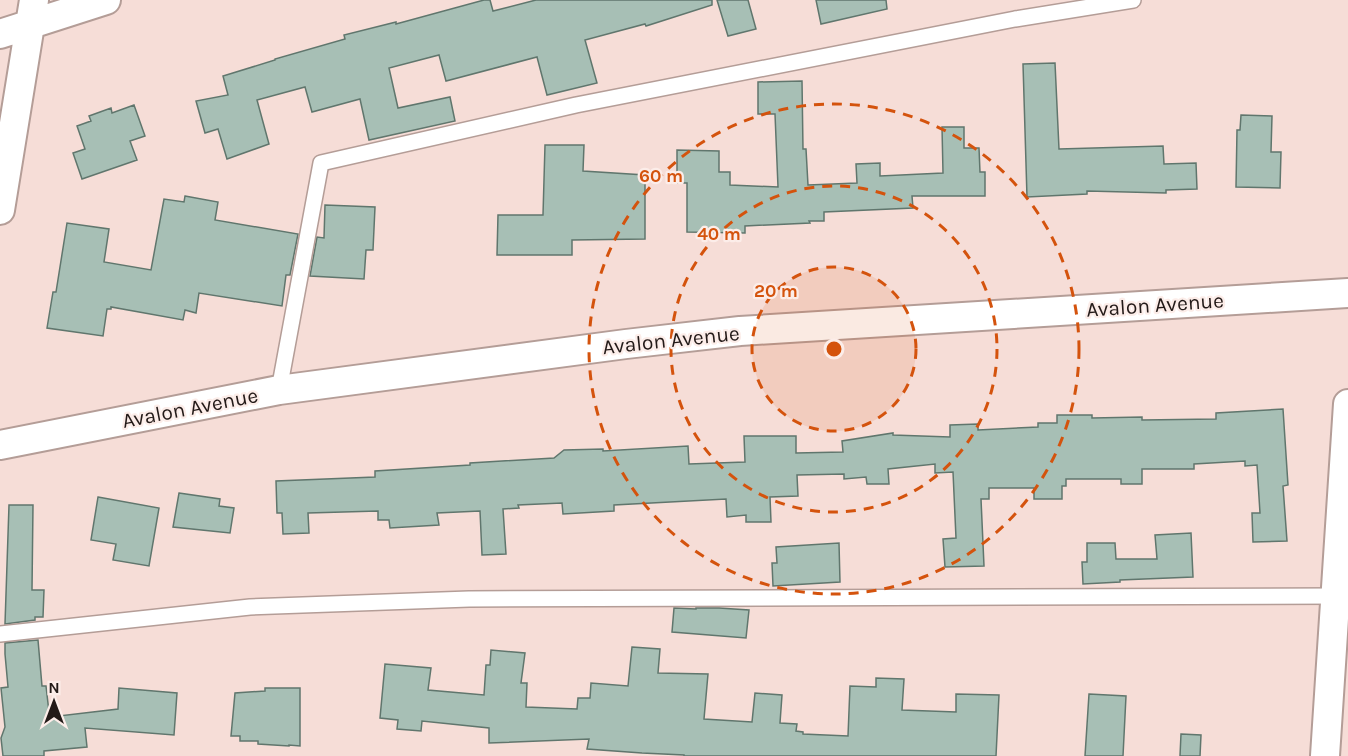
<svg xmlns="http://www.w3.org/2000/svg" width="1348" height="756" viewBox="0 0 1348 756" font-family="Karla,sans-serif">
<rect width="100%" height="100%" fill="#f6ddd7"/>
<path fill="#a7bfb5" stroke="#60766d" stroke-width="1.5" d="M 484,0 L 490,0 L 493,11 L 536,0 L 712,0 L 712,5 L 646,26 L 645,24 L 585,40 L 597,83 L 547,95 L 537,57 L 446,81 L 439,55 L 389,68 L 398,108 L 450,97 L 455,121 L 369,140 L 360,99 L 312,112 L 305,87 L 257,100 L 269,144 L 227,159 L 218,129 L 205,133 L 196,101 L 228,95 L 223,76 L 275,60 L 275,59 L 345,39 L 344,35 L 396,22 L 396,24 Z
M 717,0 L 748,0 L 756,29 L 728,36 Z
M 816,0 L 886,0 L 887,9 L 821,24 Z
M 1055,63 L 1059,149 L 1163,146 L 1164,164 L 1196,163 L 1197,189 L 1166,190 L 1166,193 L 1087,191 L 1087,194 L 1027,197 L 1023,64 Z
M 802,81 L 803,149 L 806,149 L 808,185 L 857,183 L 856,164 L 880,163 L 880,176 L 943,173 L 942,127 L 964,127 L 964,148 L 979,148 L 980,172 L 985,172 L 985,196 L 912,196 L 913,208 L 824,212 L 824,221 L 809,221 L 810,223 L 745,226 L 745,233 L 687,232 L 687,183 L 677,183 L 677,150 L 719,151 L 719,172 L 730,172 L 730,185 L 778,187 L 775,114 L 758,114 L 758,82 Z
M 134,105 L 145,136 L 130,141 L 137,160 L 82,179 L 73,153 L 85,149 L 77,126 L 91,121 L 89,116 L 111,108 L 112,113 Z
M 1241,115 L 1272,116 L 1271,152 L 1281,152 L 1280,188 L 1236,187 L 1237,130 L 1240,130 Z
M 545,145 L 584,145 L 583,171 L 645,175 L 645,239 L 572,240 L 572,255 L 497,255 L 498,215 L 543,215 Z
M 185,196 L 218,202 L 215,220 L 298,234 L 290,275 L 286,275 L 282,306 L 199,293 L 196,313 L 185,310 L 183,320 L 111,307 L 111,309 L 107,309 L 103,336 L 47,328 L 53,292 L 56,292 L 67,223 L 109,229 L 104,262 L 151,270 L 164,199 L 184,202 Z
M 325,205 L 375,207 L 373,250 L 366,250 L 364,279 L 310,276 L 317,237 L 324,238 Z
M 1283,409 L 1288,485 L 1283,486 L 1287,541 L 1253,542 L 1252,513 L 1260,513 L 1257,465 L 1245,466 L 1245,461 L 1194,464 L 1194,469 L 1142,469 L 1142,484 L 1121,484 L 1121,479 L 1066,479 L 1066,486 L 1062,486 L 1062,499 L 1034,499 L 1034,488 L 989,488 L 989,499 L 981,499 L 984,566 L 945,567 L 943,539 L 956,538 L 953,472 L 935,473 L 935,464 L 888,469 L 889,484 L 867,484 L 866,477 L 844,479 L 844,474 L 797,475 L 798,496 L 770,497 L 771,522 L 746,522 L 746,515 L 727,517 L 726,499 L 614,505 L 614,511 L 563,514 L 562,503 L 518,505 L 519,508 L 503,509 L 506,554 L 482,555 L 480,511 L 437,513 L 439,525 L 390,528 L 389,520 L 378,520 L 378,511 L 308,513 L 309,533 L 283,534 L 282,513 L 277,513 L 276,481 L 375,477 L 375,471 L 470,465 L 470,463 L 554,458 L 564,450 L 603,449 L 603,451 L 688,446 L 689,464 L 745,462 L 744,436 L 796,436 L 796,453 L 843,452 L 842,441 L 893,433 L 893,435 L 950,437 L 950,425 L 978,424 L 978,430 L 1038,427 L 1038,423 L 1057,423 L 1057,415 L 1092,415 L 1092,418 L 1142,417 L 1142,420 L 1216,419 L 1216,413 Z
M 179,493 L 220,499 L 219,506 L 234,508 L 230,533 L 173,527 Z
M 98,497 L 159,508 L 149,566 L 113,560 L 116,544 L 91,540 Z
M 9,505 L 33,505 L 32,590 L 44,590 L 43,617 L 35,617 L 35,620 L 5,624 Z
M 1191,533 L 1193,577 L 1120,580 L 1120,582 L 1083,584 L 1082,562 L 1087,562 L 1087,543 L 1115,543 L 1116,559 L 1157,559 L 1155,535 Z
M 839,543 L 840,582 L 773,586 L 772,563 L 777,563 L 776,547 Z
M 674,608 L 696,609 L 696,608 L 719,608 L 749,610 L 746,638 L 672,632 Z
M 38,640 L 42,686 L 46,686 L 49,712 L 58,711 L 59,716 L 118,709 L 119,688 L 177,693 L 174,735 L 85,728 L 87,747 L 44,751 L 44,756 L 3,756 L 1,738 L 5,727 L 1,688 L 8,687 L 5,654 L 5,643 Z
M 632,647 L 660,649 L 658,673 L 708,674 L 704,719 L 752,722 L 755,693 L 782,695 L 780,723 L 797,724 L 796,731 L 803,732 L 803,734 L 848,736 L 850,686 L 876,687 L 876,678 L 904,679 L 902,710 L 956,712 L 956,694 L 999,695 L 996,756 L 684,756 L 684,755 L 642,753 L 587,749 L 589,739 L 489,743 L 489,728 L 422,721 L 421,731 L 397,729 L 398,720 L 380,718 L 385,664 L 431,668 L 428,690 L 484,695 L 486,665 L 490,665 L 491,650 L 525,653 L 521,683 L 527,683 L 526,707 L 577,709 L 578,698 L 590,698 L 591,683 L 628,686 Z
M 265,688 L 300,688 L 300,746 L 289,745 L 289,746 L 258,744 L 258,741 L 240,741 L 240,736 L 231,736 L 235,693 L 265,691 Z
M 1089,694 L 1126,696 L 1123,756 L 1085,756 Z
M 1181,734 L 1201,735 L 1200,756 L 1180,756 Z"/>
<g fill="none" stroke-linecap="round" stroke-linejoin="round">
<g stroke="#b49d97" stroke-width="18">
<path id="service" d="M 279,390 L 321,163 L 576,105 L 1015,19 L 1133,0
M 0,634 L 250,607 L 469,599 L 1339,596"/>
</g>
<g stroke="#b49d97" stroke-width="32">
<path id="minor" d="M 0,34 L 106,0
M 0,210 L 34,0
M 0,445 L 279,390 L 626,344 L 740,331 L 1348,293
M 1325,756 L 1348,404"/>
</g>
<use href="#service" stroke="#fff" stroke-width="15"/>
<use href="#minor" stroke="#fff" stroke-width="28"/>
</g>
<circle cx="834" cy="349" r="82" fill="#d4530d" fill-opacity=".12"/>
<g fill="none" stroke="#d4530d" stroke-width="3" stroke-dasharray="10 8">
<circle cx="834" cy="349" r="82"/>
<circle cx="834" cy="349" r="163"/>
<circle cx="834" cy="349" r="245"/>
</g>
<g text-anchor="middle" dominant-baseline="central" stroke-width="4.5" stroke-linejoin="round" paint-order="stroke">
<g font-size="21" fill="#231a18" stroke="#fcede9">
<text transform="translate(1155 305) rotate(-4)">Avalon Avenue</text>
<text transform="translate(671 340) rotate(-6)">Avalon Avenue</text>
<text transform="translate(190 408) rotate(-11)">Avalon Avenue</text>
</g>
</g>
<circle cx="834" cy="349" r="9" fill="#d4530d" stroke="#fcede9" stroke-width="3"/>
<g font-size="18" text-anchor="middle" font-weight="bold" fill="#d4530d" stroke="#fcede9" stroke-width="4.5" stroke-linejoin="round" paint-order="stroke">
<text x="661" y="182">60 m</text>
<text x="719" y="240">40 m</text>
<text x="776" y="297">20 m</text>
</g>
<g transform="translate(54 702)" stroke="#fcede9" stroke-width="4.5" paint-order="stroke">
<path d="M0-4.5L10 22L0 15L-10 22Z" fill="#231a18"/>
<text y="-9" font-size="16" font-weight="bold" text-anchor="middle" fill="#231a18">N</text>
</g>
</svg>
